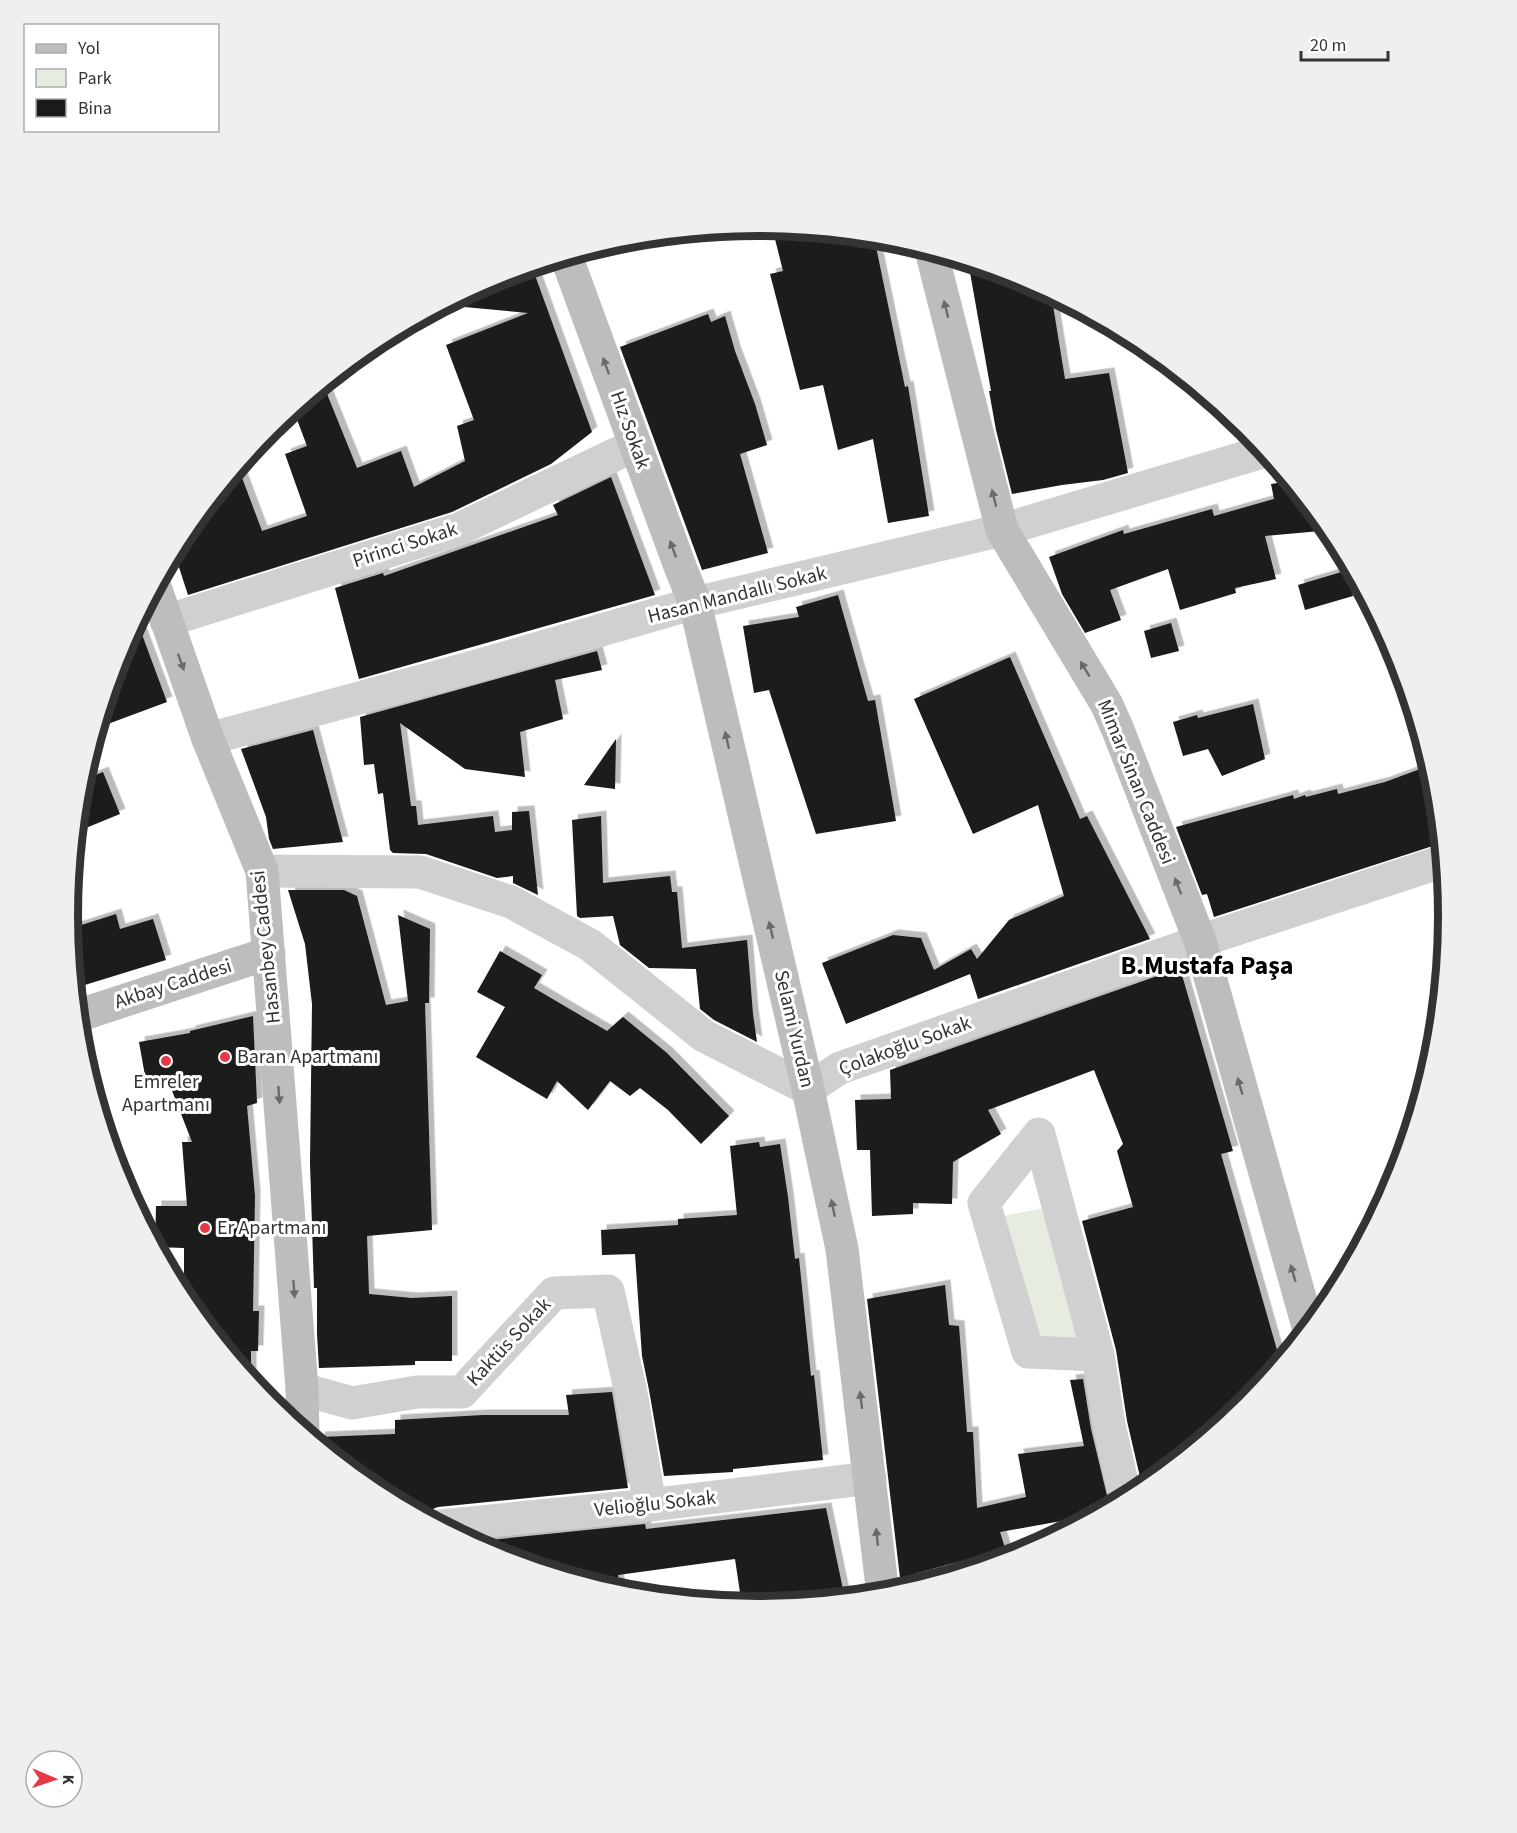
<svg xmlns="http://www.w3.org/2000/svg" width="1517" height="1833" viewBox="0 0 1517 1833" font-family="'Source Sans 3',sans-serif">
<defs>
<filter id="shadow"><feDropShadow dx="5.5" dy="-5.5" stdDeviation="0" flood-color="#0004"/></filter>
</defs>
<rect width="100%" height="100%" fill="#fff"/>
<path fill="#e6ecdf" d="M 1051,1207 L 1084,1346 L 1031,1341 L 1003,1216 Z"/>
<path fill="#1a1a1a" filter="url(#shadow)" d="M 772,227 L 874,237 L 905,387 L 908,386 L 929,516 L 888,523 L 873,439 L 838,450 L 823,385 L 800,390 L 770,274 L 783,271 Z
M 968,261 L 1023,278 L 1051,293 L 1065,379 L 1109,373 L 1128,473 L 1103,480 L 1062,485 L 1012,494 L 996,430 L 989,391 L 991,391 Z
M 532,267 L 592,432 L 551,464 L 452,512 L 188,595 L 174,552 L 184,532 L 238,467 L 262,531 L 307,516 L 285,454 L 307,446 L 293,409 L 323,384 L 357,468 L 401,451 L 414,487 L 465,461 L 457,426 L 474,420 L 446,345 L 528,313 L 443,305 L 494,278 Z
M 708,314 L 711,322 L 725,316 L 735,351 L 755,404 L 767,445 L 740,454 L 768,553 L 702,570 L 620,347 Z
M 611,477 L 655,595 L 359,679 L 335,588 L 383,573 L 384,576 L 558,515 L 553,505 Z
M 1290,481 L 1331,530 L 1265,536 L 1276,579 L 1235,588 L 1236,593 L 1180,610 L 1168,569 L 1110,590 L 1121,620 L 1085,633 L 1062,594 L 1049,557 L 1123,530 L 1124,534 L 1212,509 L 1214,516 L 1274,499 L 1271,484 Z
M 1348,570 L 1353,596 L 1305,610 L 1298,585 Z
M 838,595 L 868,701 L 875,700 L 896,821 L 816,834 L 769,690 L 754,693 L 743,626 L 799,617 L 796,607 Z
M 137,621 L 167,702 L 97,728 L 120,652 Z
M 1171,623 L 1179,651 L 1151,658 L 1144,631 Z
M 597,651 L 602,670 L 555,680 L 563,719 L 520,732 L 525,777 L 465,769 L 400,723 L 411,806 L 416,806 L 418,825 L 493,816 L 495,832 L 512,830 L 512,812 L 529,811 L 538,895 L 513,883 L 513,876 L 497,878 L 426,854 L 393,853 L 390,850 L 383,793 L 378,794 L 374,764 L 364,765 L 360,717 Z
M 1010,657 L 1080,819 L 1087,816 L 1150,939 L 978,999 L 970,974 L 846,1024 L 822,963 L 893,935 L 921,938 L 934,970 L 971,949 L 977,959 L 1009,920 L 1064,896 L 1038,805 L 973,834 L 914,699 Z
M 1253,704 L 1265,759 L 1222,776 L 1208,749 L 1183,756 L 1173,722 L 1197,715 L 1198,718 Z
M 313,730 L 343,842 L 273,849 L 269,839 L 266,817 L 241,749 Z
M 616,739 L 615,789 L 584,785 Z
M 1431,765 L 1436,782 L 1442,843 L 1214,917 L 1207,894 L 1202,895 L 1176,827 L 1293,795 L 1294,799 L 1305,795 L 1306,797 L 1337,789 L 1338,794 L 1385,782 Z
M 103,772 L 120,814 L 76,832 L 81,781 Z
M 601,816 L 603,883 L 670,876 L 672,892 L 677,892 L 682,948 L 747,940 L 753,1014 L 757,1042 L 714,1020 L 700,1009 L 696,969 L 649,968 L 620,945 L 613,916 L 580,918 L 577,916 L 572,820 Z
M 288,890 L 344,890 L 357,896 L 386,1005 L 408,1001 L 398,915 L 430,929 L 429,1003 L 425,1003 L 432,1230 L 367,1236 L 369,1294 L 412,1298 L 452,1296 L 452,1361 L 415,1361 L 415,1365 L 319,1368 L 317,1334 L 317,1288 L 314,1288 L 310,1163 L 312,1004 L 305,944 Z
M 116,914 L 120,929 L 153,919 L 166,960 L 75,988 L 69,929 Z
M 500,951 L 542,975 L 534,988 L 607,1031 L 623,1017 L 667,1053 L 729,1116 L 701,1144 L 668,1110 L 640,1088 L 630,1096 L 610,1081 L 588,1110 L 557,1081 L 547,1099 L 476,1057 L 505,1007 L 477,992 Z
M 1180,968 L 1233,1151 L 1221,1154 L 1281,1364 L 1247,1405 L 1143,1490 L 1127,1421 L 1116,1350 L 1082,1221 L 1133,1207 L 1117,1151 L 1123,1144 L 1094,1070 L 988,1110 L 1001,1134 L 953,1162 L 952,1204 L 913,1203 L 913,1214 L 872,1216 L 870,1150 L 857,1150 L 855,1100 L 891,1099 L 890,1070 Z
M 253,1016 L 257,1103 L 247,1106 L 255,1196 L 253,1311 L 259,1311 L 258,1351 L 251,1351 L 251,1383 L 184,1300 L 184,1248 L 155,1247 L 156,1206 L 187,1206 L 182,1142 L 192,1142 L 169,1083 L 147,1087 L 139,1042 L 190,1033 L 190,1031 Z
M 759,1142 L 760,1147 L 780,1144 L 788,1197 L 795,1259 L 799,1258 L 811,1376 L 814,1375 L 823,1460 L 733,1469 L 733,1472 L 664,1476 L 649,1390 L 642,1356 L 635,1254 L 602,1255 L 601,1230 L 678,1225 L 678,1219 L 737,1215 L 730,1146 Z
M 945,1285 L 949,1325 L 959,1326 L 967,1432 L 973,1432 L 977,1508 L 1026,1497 L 1018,1454 L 1084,1446 L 1070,1380 L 1083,1379 L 1091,1429 L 1110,1508 L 1100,1514 L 1000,1532 L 1006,1551 L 961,1563 L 961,1561 L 900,1578 L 867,1299 Z
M 612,1392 L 628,1488 L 438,1507 L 430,1510 L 424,1517 L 374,1491 L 317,1444 L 320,1437 L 395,1434 L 395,1420 L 483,1415 L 569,1415 L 566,1395 Z
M 826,1508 L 845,1599 L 758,1607 L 742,1606 L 735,1559 L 618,1575 L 620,1593 L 494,1555 L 470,1542 L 645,1524 L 646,1529 Z"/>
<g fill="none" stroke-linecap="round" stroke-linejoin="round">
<path stroke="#d0d0d0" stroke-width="33" d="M 166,621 L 459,529 L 635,445
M 208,739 L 477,666 L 695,603 L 1002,530 L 1266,451
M 262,871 L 420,872 L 511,902 L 590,945 L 704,1036 L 808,1089 L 840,1068 L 1200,941 L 1444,861
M 1098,1355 L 1039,1134 L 984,1203 L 1028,1352 L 1098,1355 L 1109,1425 L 1126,1500
M 302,1389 L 352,1403 L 417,1392 L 462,1392 L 554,1293 L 608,1291 L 631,1393 L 650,1505
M 440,1526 L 650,1505 L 870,1478"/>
<path stroke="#bdbdbd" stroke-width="33" d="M 931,250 L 1002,530 L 1107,705 L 1118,730 L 1200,941 L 1309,1330
M 566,256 L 681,569 L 695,603 L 808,1089 L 842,1249 L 883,1595
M 155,587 L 208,739 L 262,871 L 302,1389 L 303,1432
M 77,1016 L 269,953"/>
</g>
<defs><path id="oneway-solid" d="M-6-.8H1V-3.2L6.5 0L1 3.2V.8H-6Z" transform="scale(1.5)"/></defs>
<g fill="#6a6a6a">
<use href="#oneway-solid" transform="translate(946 309) rotate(-104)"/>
<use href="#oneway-solid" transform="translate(606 366) rotate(-110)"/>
<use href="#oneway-solid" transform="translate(994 498) rotate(-104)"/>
<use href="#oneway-solid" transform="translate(673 549) rotate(-110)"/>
<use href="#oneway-solid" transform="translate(181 662) rotate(70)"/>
<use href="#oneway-solid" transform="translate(1085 669) rotate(-121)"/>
<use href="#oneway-solid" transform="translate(727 740) rotate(-103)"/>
<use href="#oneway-solid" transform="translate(1178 886) rotate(-111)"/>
<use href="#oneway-solid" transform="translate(771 930) rotate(-103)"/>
<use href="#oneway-solid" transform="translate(1240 1086) rotate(-106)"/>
<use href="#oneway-solid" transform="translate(279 1095) rotate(86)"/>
<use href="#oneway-solid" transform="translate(833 1208) rotate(-102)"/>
<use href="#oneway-solid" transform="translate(1293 1273) rotate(-106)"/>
<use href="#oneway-solid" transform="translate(294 1289) rotate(86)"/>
<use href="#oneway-solid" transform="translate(861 1400) rotate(-97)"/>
<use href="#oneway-solid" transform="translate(877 1537) rotate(-96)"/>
</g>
<g fill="#e63946" stroke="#fff" stroke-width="2">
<circle cx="225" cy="1057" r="6"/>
<circle cx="166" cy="1061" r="6"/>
<circle cx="205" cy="1228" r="6"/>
</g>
<g text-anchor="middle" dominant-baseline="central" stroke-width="6" stroke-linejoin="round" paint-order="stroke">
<g font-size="20" fill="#333" stroke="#fff">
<text transform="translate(630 430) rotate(70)">Hız Sokak</text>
<text transform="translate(405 545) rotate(-18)">Pirinci Sokak</text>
<text transform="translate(737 595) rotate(-14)">Hasan Mandallı Sokak</text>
<text transform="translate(1136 782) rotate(68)">Mimar Sinan Caddesi</text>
<text transform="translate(266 947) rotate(-96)">Hasanbey Caddesi</text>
<text transform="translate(173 984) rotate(-18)">Akbay Caddesi</text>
<text transform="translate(794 1029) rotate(77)">Selami Yurdan</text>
<text transform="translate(905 1046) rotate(-20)">Çolakoğlu Sokak</text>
<text transform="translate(509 1342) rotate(-47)">Kaktüs Sokak</text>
<text transform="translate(655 1504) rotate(-6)">Velioğlu Sokak</text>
</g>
<g font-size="20" fill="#333" stroke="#fff" text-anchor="start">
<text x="237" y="1057">Baran Apartmanı</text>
<text x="166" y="1082" text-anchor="middle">Emreler<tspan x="166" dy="23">Apartmanı</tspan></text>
<text x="217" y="1228">Er Apartmanı</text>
</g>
<g font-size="26" font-weight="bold" fill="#000" stroke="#fff">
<text x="1207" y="965">B.Mustafa Paşa</text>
</g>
</g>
<path d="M0 0H1517V1833H0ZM78 916a680 680 0 1 1 1360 0a680 680 0 1 1-1360 0Z" fill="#efefef" fill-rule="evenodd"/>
<path fill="none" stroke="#333" stroke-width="8" d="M78 916a680 680 0 1 1 1360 0a680 680 0 1 1-1360 0Z"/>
<rect x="24" y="24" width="195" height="108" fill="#ffffff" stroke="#adadad" stroke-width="1.5"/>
<rect x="36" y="44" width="30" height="9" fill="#bdbdbd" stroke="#adadad" stroke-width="1.5"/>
<text x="78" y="54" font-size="18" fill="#333333">Yol</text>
<rect x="36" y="69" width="30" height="18" fill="#e6ecdf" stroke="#adadad" stroke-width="1.5"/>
<text x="78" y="84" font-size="18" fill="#333333">Park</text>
<rect x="36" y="99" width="30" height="18" fill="#1a1a1a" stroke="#adadad" stroke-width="1.5"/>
<text x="78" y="114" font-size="18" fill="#333333">Bina</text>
<g transform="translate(54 1779) rotate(92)"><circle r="28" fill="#ffffff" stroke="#adadad" stroke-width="1.5"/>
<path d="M0-4.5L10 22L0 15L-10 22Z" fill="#e63946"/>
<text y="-9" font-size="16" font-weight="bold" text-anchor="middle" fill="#333333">K</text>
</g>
<path d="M1301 51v9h87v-9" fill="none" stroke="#333333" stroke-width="3"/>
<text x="1310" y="51" font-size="18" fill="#333333" stroke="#ffffff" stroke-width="4.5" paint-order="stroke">20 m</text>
</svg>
